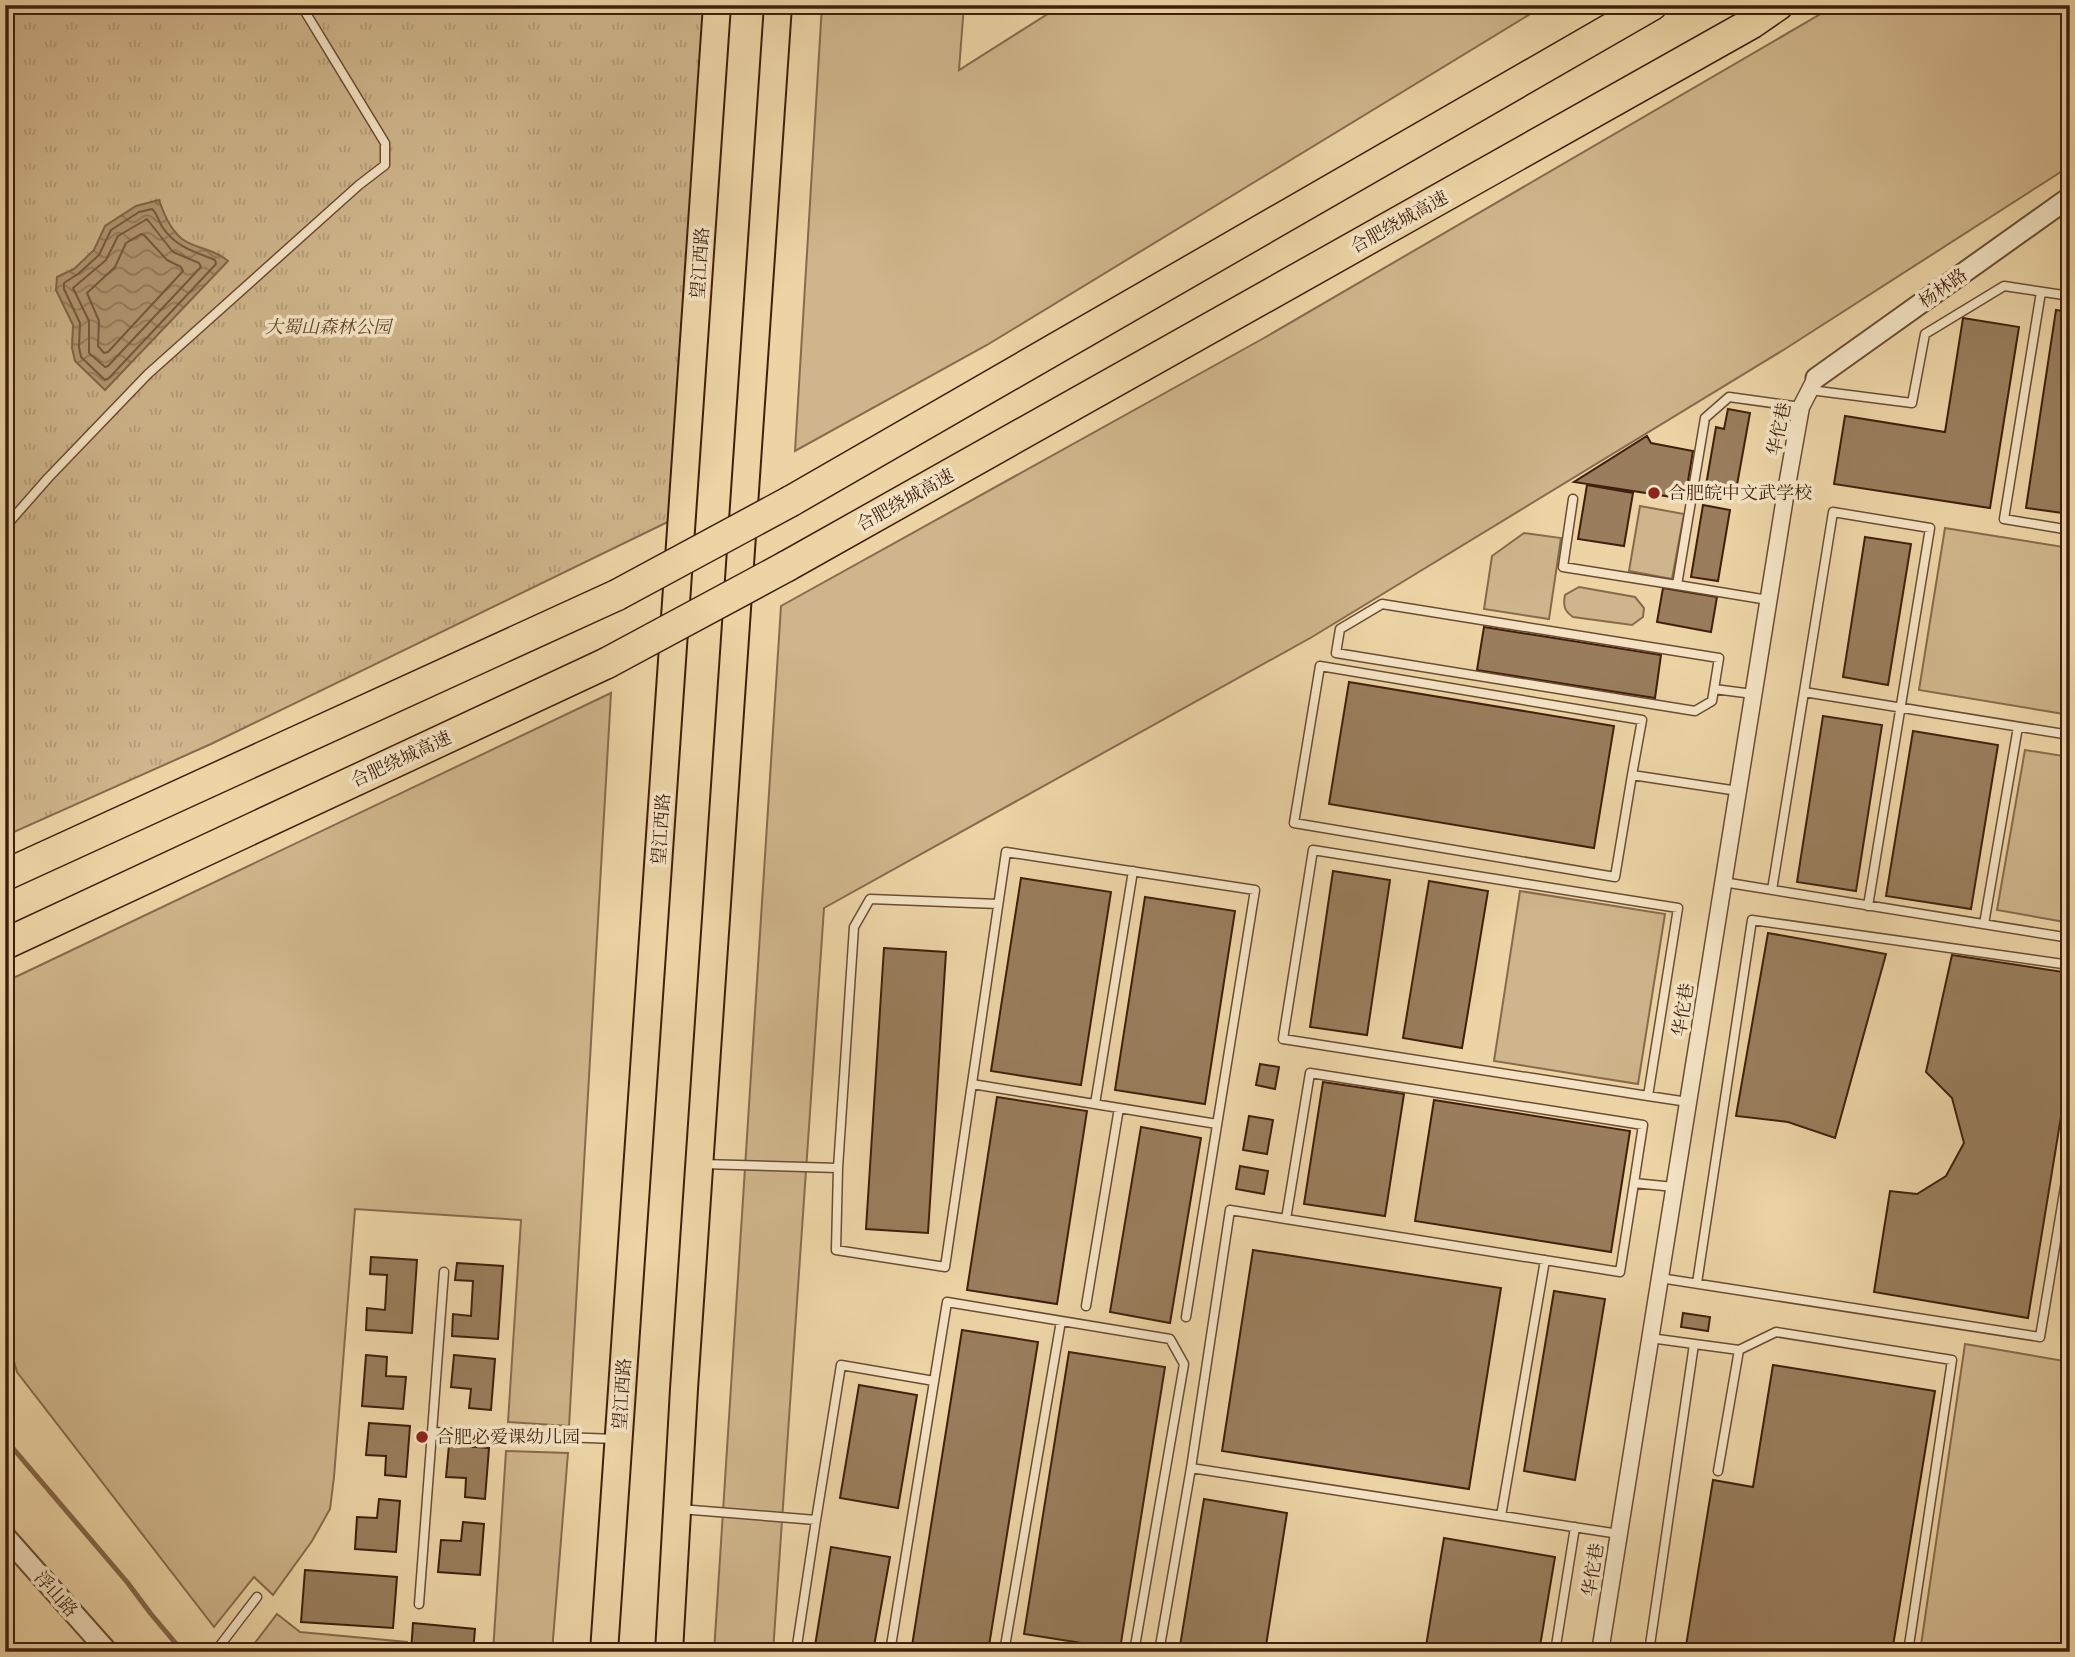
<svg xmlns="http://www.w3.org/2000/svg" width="2075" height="1657" viewBox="0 0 2075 1657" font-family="'Libre Caslon Text','Noto Serif SC',serif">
<defs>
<pattern id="park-tufts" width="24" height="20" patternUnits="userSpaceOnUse" patternTransform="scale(1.75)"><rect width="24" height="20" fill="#cfb58b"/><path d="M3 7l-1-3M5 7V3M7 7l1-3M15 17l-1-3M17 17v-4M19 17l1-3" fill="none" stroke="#b39b77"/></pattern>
<pattern id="water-waves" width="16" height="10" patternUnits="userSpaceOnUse" patternTransform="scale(1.75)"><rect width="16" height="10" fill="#b29671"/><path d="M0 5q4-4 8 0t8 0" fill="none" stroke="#927a5b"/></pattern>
</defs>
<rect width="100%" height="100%" fill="#ecd4a5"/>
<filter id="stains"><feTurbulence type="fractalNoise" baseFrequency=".00286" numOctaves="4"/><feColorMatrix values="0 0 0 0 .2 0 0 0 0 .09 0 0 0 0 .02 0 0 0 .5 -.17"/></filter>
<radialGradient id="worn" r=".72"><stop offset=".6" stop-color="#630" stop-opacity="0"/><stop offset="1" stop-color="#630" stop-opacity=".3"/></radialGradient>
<path fill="#cfb58b" stroke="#886a4c" stroke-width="2" d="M 822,5 L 964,5 L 959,70 L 1062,5 L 1545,5 L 987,345 L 795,451 Z
M 1836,5 L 2070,5 L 2070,166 L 1785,349 L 1312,637 L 824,908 L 773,1652 L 714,1652 L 781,606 L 1264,338 Z
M 1640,506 L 1684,514 L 1672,579 L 1629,571 Z
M 1945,528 L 2070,548 L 2070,715 L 1919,690 Z
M 1524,533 L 1561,538 L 1549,619 L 1484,609 L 1492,556 Z
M 1579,587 L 1635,597 L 1644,608 L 1643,617 L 1632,625 L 1573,617 C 1564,611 1563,605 1565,595 Z
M 611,693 L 569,1426 L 508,1422 L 521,1220 L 355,1209 L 334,1477 L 330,1509 L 312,1541 L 273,1595 L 254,1577 L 214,1627 L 17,1372 L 5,1331 L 5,982 Z
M 2025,750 L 2070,757 L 2070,898 L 2065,922 L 1997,910 Z
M 1520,891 L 1665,914 L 1638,1084 L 1494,1061 Z
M 1965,1344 L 2070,1362 L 2070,1652 L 1920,1652 Z
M 506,1451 L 568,1453 L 552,1652 L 493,1652 Z
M 277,1614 L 300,1632 L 407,1642 L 406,1652 L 248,1652 Z"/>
<path fill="url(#park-tufts)" stroke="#886a4c" stroke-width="2" d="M 5,5 L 717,5 L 682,515 L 211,744 L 5,836 Z"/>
<path fill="url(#water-waves)" stroke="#846649" stroke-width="2" d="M 159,200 C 164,214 170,229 182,239 C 196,249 215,249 228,261 L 105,390 L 75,361 L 72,348 L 73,325 L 56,290 L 57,277 L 74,269 L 94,250 L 105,226 L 136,206 Z"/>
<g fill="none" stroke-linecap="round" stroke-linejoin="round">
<path stroke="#795a3f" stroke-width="2" d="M 152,209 C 158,214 158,221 163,228 C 176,247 195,252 215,260 L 216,264 L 109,378 L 105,380 L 81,357 L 79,347 L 80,323 L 64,289 L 64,283 L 78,274 L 99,255 L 111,230 L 139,212 Z
M 147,219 L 173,252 L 199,263 L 201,267 L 108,366 L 105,367 L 89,353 L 89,321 L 73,288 L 106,260 L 118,236 Z
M 141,234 L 144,235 L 167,260 L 181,267 L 183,271 L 108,352 L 104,353 L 98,346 L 99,321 L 87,293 L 115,267 L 126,243 Z"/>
<path stroke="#846649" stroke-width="5" d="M 5,1439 L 127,1582 L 151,1614 L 183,1652"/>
</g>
<path fill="#997d5c" stroke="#401f0d" stroke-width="2" d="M 2056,310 L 2070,312 L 2070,514 L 2026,508 Z
M 1963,318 L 2019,327 L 1990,508 L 1834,484 L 1845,416 L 1945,432 Z
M 1728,409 L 1750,413 L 1735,496 L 1705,491 L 1716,427 L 1724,429 Z
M 1647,436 L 1651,443 L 1693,451 L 1685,499 L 1574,482 Z
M 1587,485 L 1633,493 L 1624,546 L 1578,539 Z
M 1703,505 L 1730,510 L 1718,581 L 1691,577 Z
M 1865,537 L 1911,544 L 1888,685 L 1843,677 Z
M 1663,588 L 1717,597 L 1711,632 L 1657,622 Z
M 1484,627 L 1661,655 L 1655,698 L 1477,670 Z
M 1349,682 L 1614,726 L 1594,848 L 1329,804 Z
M 1823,716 L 1882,725 L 1856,891 L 1797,882 Z
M 1913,731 L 1998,745 L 1971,909 L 1886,896 Z
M 1333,871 L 1390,880 L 1367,1035 L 1310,1027 Z
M 1021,878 L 1111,892 L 1081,1085 L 991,1071 Z
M 1429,881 L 1488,891 L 1462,1048 L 1403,1038 Z
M 1145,897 L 1235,911 L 1205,1104 L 1115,1090 Z
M 1768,933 L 1886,954 L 1835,1138 L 1788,1122 L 1736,1116 Z
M 884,948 L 946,952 L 928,1233 L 866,1229 Z
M 1952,955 L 2070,973 L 2070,1062 L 2028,1318 L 1874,1292 L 1890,1191 L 1917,1194 L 1946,1176 L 1964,1143 L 1952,1098 L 1926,1072 Z
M 1260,1064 L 1279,1067 L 1275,1089 L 1256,1085 Z
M 1323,1082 L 1404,1094 L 1385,1216 L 1304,1204 Z
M 997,1097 L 1087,1111 L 1057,1304 L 967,1290 Z
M 1434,1100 L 1630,1131 L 1611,1252 L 1415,1221 Z
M 1249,1116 L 1273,1120 L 1267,1154 L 1243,1150 Z
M 1141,1127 L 1201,1138 L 1170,1323 L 1110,1312 Z
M 1240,1166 L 1268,1171 L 1264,1194 L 1236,1189 Z
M 1253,1250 L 1501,1288 L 1469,1489 L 1222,1451 Z
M 371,1257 L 417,1260 L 412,1333 L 366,1330 L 367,1308 L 385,1310 L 387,1275 L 370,1274 Z
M 457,1263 L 503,1266 L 498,1339 L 452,1336 L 453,1314 L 471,1316 L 473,1281 L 455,1280 Z
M 1554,1291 L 1605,1299 L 1575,1480 L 1524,1471 Z
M 1683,1313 L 1710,1317 L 1708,1331 L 1681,1327 Z
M 962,1330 L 1038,1342 L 988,1652 L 911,1652 Z
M 1069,1352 L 1165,1367 L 1120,1649 L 1024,1634 Z
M 366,1355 L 387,1357 L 386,1376 L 406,1377 L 403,1409 L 362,1406 Z
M 454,1355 L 495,1359 L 491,1410 L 469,1408 L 471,1389 L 451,1387 Z
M 1773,1365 L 1935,1391 L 1892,1652 L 1685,1652 L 1713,1480 L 1753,1487 Z
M 859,1385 L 917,1395 L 898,1508 L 840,1498 Z
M 369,1423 L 410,1426 L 406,1477 L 385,1475 L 386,1456 L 366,1455 Z
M 449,1445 L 489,1448 L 485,1499 L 465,1497 L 466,1478 L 446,1477 Z
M 379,1499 L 400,1501 L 396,1552 L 355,1549 L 357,1517 L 377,1518 Z
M 1204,1499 L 1287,1513 L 1265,1652 L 1179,1652 Z
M 463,1522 L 484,1524 L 480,1575 L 438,1572 L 441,1540 L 461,1541 Z
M 1444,1538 L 1555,1557 L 1539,1652 L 1425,1652 Z
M 831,1547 L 890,1557 L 873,1652 L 814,1652 Z
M 305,1570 L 397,1577 L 393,1628 L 301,1622 Z
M 413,1623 L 475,1629 L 473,1652 L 411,1652 Z"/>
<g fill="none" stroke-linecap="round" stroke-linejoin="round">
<g stroke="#6b4c33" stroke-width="11">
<path id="service" d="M 2041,292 L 2004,519 L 2070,530
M 1810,390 L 1912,403 L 1925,334 L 2004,286 L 2070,296
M 1573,499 L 1563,567 L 1677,585 L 1705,418 L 1729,397 L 1801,407
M 5,527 L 48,478 L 148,374 L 359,185 L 385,165 L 385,143 L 301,5
M 1677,585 L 1768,600
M 1714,689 L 1712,701 L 1695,711 L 1336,653 L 1340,629 L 1382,604 L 1719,658 L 1714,689 L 1753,694
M 1804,692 L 1833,512 L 1930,528 L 1868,906
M 1632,775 L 1615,877 L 1294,823 L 1320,666 L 1642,720 L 1632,775 L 1738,791
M 1723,882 L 2070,938
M 1772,890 L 1804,692 L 2070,735
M 1984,924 L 2018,727
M 972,1084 L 1217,1124
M 1648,1096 L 1678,908 L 1313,850 L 1283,1039 L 1648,1096 L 1688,1102
M 1095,1104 L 1133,871
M 702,1164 L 838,1168 L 836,1250 L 945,1267 L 1006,852 L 1255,890 L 1186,1317
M 838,1168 L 854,927 L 870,899 L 998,904
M 1634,1183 L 1620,1272 L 1286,1219 L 1310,1073 L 1643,1125 L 1634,1183 L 1674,1187
M 1286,1219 L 1230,1210 L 1191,1468 L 1619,1534
M 1660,1278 L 2040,1337 L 2070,1157
M 1697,1283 L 1752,920 L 2070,965
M 1086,1306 L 1119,1108
M 1650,1338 L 1739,1350 L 1776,1332 L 1952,1360 L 1908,1652
M 432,1432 L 444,1272
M 1718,1471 L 1739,1350
M 680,1509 L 816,1520 L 841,1365 L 934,1381
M 1501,1516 L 1545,1260
M 419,1604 L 432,1432 L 616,1439
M 215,1652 L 257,1597
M 796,1652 L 816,1520
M 890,1652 L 947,1302 L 1170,1339 L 1184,1364 L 1134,1652
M 1004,1652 L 1061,1321
M 1159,1652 L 1191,1468
M 1555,1652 L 1575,1527
M 1649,1652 L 1694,1344"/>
</g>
<g stroke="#6b4c33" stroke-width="19">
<path id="minor" d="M 1600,1652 L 1786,491 L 1801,407 L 1816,378"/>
</g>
<g stroke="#6b4c33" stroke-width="23">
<path id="tertiary" d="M 1816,378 L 2070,197
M 5,1536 L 108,1652"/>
</g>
<g stroke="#401f0d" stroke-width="30">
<path id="primary" d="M 604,1652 L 717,5
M 669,1652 L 684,1389 L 778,5"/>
</g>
<g stroke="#401f0d" stroke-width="33">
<path id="motorway" d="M 791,501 L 1652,5
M 787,566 L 1752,23 L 1778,5
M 5,875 L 617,595
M 5,944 L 607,663"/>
</g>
<use href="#service" stroke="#f3e3c4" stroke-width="8"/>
<use href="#minor" stroke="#f3e3c4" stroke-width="16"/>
<use href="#tertiary" stroke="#f3e3c4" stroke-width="19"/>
<use href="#primary" stroke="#ecd4a5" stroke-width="26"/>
<use href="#motorway" stroke="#ecd4a5" stroke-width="30"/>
<g stroke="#401f0d" stroke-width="33" stroke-linecap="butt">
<path id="motorway-bridge" d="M 617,595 L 791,501
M 607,663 L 787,566"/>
</g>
<use href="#motorway-bridge" stroke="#ecd4a5" stroke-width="30"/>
</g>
<g fill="#8f2418" stroke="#f3e3c4" stroke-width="2.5">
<circle cx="1654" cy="493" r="7"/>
<circle cx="422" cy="1437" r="7"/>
</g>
<g text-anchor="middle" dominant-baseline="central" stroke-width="7" stroke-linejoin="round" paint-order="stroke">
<g font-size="18" fill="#401f0d" stroke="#f3e3c4">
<text transform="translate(1399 222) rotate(-29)">合肥绕城高速</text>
<text transform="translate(700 263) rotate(-86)">望江西路</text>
<text transform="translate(1943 288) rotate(-35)">杨林路</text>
<text transform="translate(1779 429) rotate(-78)">华佗巷</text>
<text transform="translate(905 500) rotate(-29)">合肥绕城高速</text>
<text transform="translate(401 759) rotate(-25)">合肥绕城高速</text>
<text transform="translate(661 829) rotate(-86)">望江西路</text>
<text transform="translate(1683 1010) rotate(-81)">华佗巷</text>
<text transform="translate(622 1394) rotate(-86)">望江西路</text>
<text transform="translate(1593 1570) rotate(-81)">华佗巷</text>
<text transform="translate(56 1594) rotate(48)">浮山路</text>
</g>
<g font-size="18" font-style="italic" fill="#64442c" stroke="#f3e3c4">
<text x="328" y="327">大蜀山森林公园</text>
</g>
<g font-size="18" fill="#401f0d" stroke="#f3e3c4" text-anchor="start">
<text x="1668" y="493">合肥皖中文武学校</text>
<text x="436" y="1437">合肥必爱课幼儿园</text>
</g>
</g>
<rect width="2075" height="1657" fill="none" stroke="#ecd4a5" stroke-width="28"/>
<rect x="7" y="7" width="2061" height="1643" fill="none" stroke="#401f0d" stroke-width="3.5"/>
<rect x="14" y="14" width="2047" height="1629" fill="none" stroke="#401f0d" stroke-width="2"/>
<rect width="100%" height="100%" filter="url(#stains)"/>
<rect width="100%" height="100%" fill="url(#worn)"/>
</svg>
